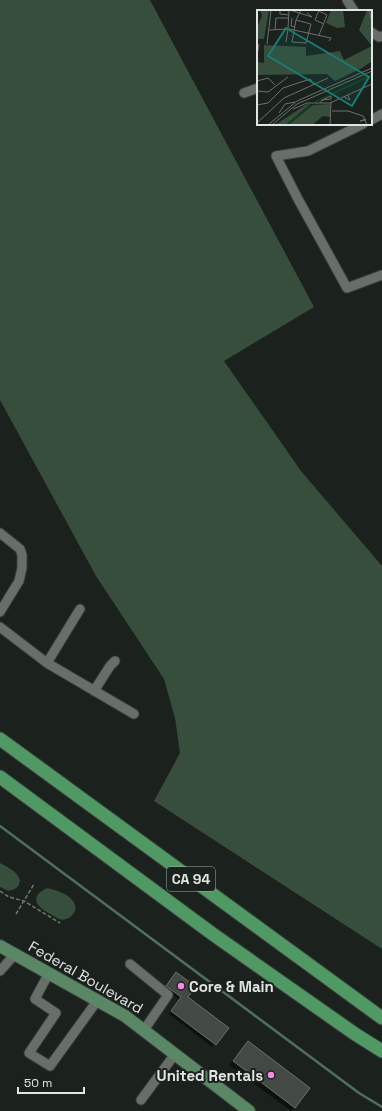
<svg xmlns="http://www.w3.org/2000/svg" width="382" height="1111" viewBox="0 0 382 1111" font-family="'Space Grotesk',sans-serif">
<rect width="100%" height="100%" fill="#1b221d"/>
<path fill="#364e3b" d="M 0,0 L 150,0 L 314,307 L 224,361 L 301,471 L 382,566 L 382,949 L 154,801 L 180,753 L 175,718 L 164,679 L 96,576 L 0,400 Z
M 0,863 C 6,866 14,870 18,876 C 24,884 14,893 6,890 C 4,889 1,887 0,887 Z
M 47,888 C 57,890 79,897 75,911 C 73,915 70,918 66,919 C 61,921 57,918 52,915 C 38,908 27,898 47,888 Z"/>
<path fill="#0007" d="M 174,976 L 215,1044 L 212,1047 L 169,1014 L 179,1000 L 164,989 Z
M 248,1042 L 309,1088 L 291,1111 L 229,1065 Z"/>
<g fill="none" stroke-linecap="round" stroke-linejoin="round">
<path stroke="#506f5a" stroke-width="2.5" d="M 0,826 L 359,1093 L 382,1107"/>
</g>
<path fill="#434a44" stroke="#6a726c" d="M 176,972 L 196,987 L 188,997 L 229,1028 L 216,1045 L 171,1011 L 181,997 L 166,986 Z
M 248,1041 L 310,1088 L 295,1108 L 233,1061 Z"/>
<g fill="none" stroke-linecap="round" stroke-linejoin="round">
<g stroke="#3b403c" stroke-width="11">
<path id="minor" d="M 347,0 L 354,11
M 371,32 L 379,37 L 382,36
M 244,93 L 258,88
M 371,120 L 382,114
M 363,124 L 308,151 L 276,156 L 298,199 L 347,288 L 382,275
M 0,533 L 20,549 L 22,555 L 22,568 L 19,581 L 0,612
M 0,627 L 47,663 L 134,714
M 47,663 L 80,609
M 94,691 L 110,666 L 115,661
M 130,964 L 168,995 L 144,1030
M 0,971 L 15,954
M 49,973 L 35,999 L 56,1013 L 29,1053 L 50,1066 L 97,1001
M 141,1100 L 175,1054"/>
</g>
<g stroke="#3b403c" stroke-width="14">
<path id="major" d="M 0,946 L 125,1016 L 249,1111"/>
</g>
<g stroke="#3b403c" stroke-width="15">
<path id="highway" d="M 0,739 L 382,1018
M 0,777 L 214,935 L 355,1034 L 382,1051"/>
</g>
<path stroke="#727773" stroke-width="1.5" stroke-dasharray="4 2" stroke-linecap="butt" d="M 0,891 L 9,897 L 24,901 L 60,923
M 16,914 L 34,884"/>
<use href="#minor" stroke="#676f68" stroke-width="9"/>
<use href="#major" stroke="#5a8866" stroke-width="12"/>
<use href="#highway" stroke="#519964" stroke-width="13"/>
</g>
<g fill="#f788ec" stroke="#1b221d" stroke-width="1.5">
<circle cx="181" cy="986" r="4"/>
<circle cx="271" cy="1075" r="4"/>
</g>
<g text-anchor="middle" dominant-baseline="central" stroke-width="4" stroke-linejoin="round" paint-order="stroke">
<rect fill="#1b221d" stroke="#a6aba8" stroke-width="1" x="167" y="867" width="48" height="24" rx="3"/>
<g font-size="14" font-weight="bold" fill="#e2e6e3">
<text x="191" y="879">CA 94</text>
</g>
<g font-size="15" fill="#e2e6e3" stroke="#1b221d">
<text transform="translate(86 977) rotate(30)">Federal Boulevard</text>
</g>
<g font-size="15" font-weight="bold" fill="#e2e6e3" stroke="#1b221d" text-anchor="start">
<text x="189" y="986">Core &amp; Main</text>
<text x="263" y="1075" text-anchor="end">United Rentals</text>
</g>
</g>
<g transform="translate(257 10)">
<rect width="115" height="115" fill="#1b221d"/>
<path d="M 3,0 L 12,0 L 7,29 L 0,29 L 0,17 L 5,6 ZM 74,0 L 86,0 L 88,17 L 80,18 L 69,13 ZM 110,0 L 115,0 L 115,51 L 105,58 L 78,71 L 70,64 L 0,65 L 0,52 L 7,53 L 7,35 L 49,37 L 49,46 L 83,41 L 87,50 L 115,36 L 102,20 ZM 50,94 L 53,94 L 29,115 L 18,115 ZM 73,94 L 74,107 L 66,106 L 55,115 L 31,115 L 56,95 Z" fill="#364e3b"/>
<path fill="none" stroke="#123c1f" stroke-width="2" d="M 58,92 L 115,65M 30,115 L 54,95"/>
<path fill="none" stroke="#6b706c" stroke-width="1" d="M 23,0 L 23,4 L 32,5M 33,0 L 55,7 L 50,3M 62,0 L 58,10 L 67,14M 112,0 L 115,12M 62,1 L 70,5 L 62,25M 35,8 L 34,16 L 38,17M 39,10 L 54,14 L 49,33 L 35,32 L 39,10 L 44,0M 32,19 L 74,28 L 72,31M 12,20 L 31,19 L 32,0M 18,20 L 19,8 L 32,8M 29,32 L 31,19M 10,34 L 14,0M 0,46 L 2,34M 0,71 L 11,68 L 18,75M 0,81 L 11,82 L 31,67M 87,87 L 93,90 L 91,85M 50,93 L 73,93 L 115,74M 63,93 L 65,90 L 74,89 L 74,86 L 65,90M 0,95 L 11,93 L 26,78 L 53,69 L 58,75M 36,99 L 50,93M 75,101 L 91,101 L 106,106 L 110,115M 22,103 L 28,94 L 38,92M 109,109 L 103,111 L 109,110M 0,113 L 27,88 L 71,68M 11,115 L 40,91 L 115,58M 15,115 L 40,94 L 115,61M 73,115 L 74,92"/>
<path fill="#1a7c74" fill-opacity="0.15" stroke="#1a7c74" stroke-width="2" d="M 29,18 L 112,67 L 95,96 L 11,46 Z"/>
<rect width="115" height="115" fill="none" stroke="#e2e6e3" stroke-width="2"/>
</g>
<path d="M18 1087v6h66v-6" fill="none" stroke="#e2e6e3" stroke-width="2"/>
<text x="24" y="1087" font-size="12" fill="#e2e6e3" stroke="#1b221d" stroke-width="3" paint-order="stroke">50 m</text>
</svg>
